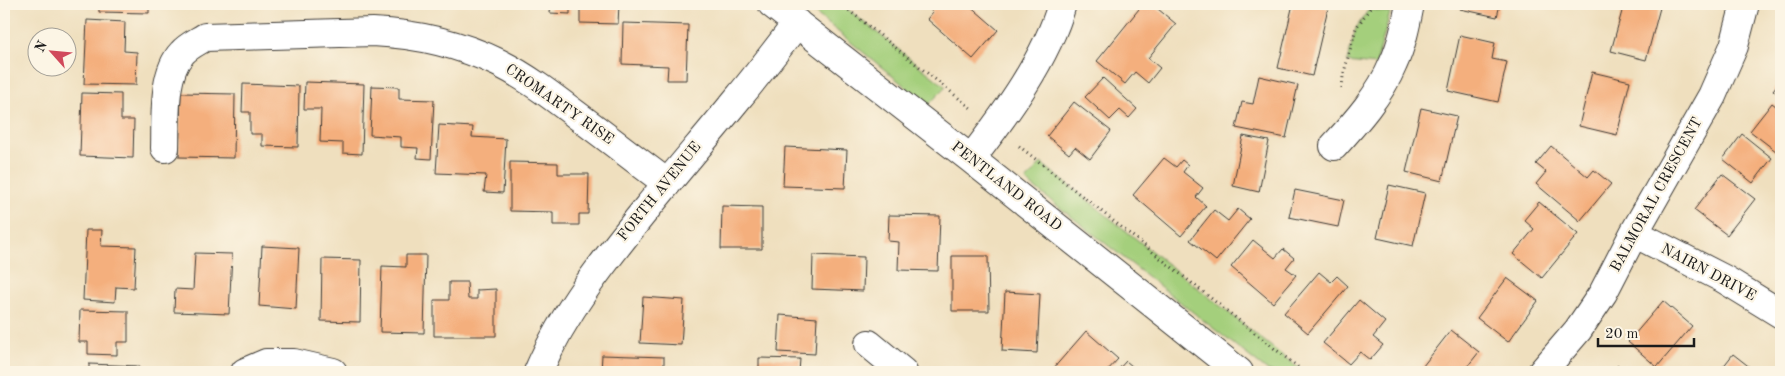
<svg xmlns="http://www.w3.org/2000/svg" width="1785" height="376" viewBox="0 0 1785 376" font-family="'Old Standard TT',serif">
<rect width="100%" height="100%" fill="#fcf5e5"/>
<filter id="ink" filterUnits="userSpaceOnUse"><feTurbulence type="fractalNoise" baseFrequency=".02" numOctaves="2"/><feDisplacementMap in="SourceGraphic" scale="10" xChannelSelector="R" yChannelSelector="G"/><feConvolveMatrix kernelMatrix="1 2 1 2 8 2 1 2 1" color-interpolation-filters="sRGB"/></filter>
<filter id="wash" filterUnits="userSpaceOnUse"><feTurbulence type="fractalNoise" baseFrequency=".0096" numOctaves="4" result="noise"/><feDisplacementMap in="SourceGraphic" scale="20" xChannelSelector="R" yChannelSelector="G"/><feGaussianBlur stdDeviation="1.12" result="paint"/><feColorMatrix in="noise" values="0 0 0 0 0 0 0 0 0 0 0 0 0 0 0 0 0 1.4 0 .05"/><feComposite in="paint" operator="in"/></filter>
<g filter="url(#wash)">
<rect width="100%" height="100%" fill="#efdfbe"/>
<path fill="#a4cf7b" stroke="#60764c" d="M 804,4 L 841,4 L 946,87 L 928,105 Z
M 1369,9 L 1390,13 L 1376,65 L 1347,62 L 1356,28 Z
M 1041,163 L 1303,372 L 1269,372 L 1026,181 Z"/>
<g id="blocks">
<path fill="#f4af7d" d="M 99,4 L 149,4 L 149,13 L 99,12 Z
M 551,4 L 570,4 L 570,14 L 550,13 Z
M 580,4 L 619,4 L 618,24 L 580,23 Z
M 927,4 L 968,4 L 998,30 L 973,59 L 927,19 L 933,12 L 925,6 Z
M 1143,4 L 1152,4 L 1176,24 L 1148,58 L 1160,68 L 1148,83 L 1135,72 L 1125,84 L 1097,61 Z
M 1293,4 L 1312,4 L 1328,8 L 1312,76 L 1278,68 Z
M 1461,4 L 1500,4 L 1497,17 L 1460,9 Z
M 1624,4 L 1661,4 L 1646,60 L 1611,51 Z
M 87,20 L 125,22 L 124,51 L 137,52 L 136,85 L 84,84 Z
M 623,23 L 688,25 L 686,80 L 667,80 L 668,66 L 622,64 Z
M 1460,35 L 1495,43 L 1492,59 L 1507,62 L 1498,102 L 1448,91 Z
M 1592,72 L 1630,81 L 1617,135 L 1579,126 Z
M 1259,76 L 1298,85 L 1286,138 L 1236,128 L 1242,102 L 1253,104 Z
M 1103,78 L 1137,109 L 1129,118 L 1120,110 L 1110,120 L 1085,97 Z
M 1781,80 L 1781,97 L 1773,90 Z
M 305,82 L 364,84 L 362,154 L 343,153 L 343,143 L 320,142 L 321,109 L 304,109 Z
M 243,84 L 299,86 L 298,147 L 262,146 L 262,134 L 250,134 L 250,112 L 242,112 Z
M 372,86 L 399,87 L 399,99 L 434,100 L 431,159 L 417,158 L 418,148 L 401,147 L 401,137 L 370,135 Z
M 82,93 L 121,94 L 121,120 L 134,120 L 133,158 L 80,156 Z
M 181,93 L 235,94 L 234,158 L 179,157 Z
M 1074,102 L 1111,131 L 1090,159 L 1075,147 L 1069,154 L 1047,136 Z
M 1772,103 L 1781,110 L 1781,155 L 1750,131 Z
M 1421,108 L 1457,116 L 1442,181 L 1406,172 Z
M 439,125 L 473,127 L 472,137 L 506,139 L 503,193 L 484,192 L 486,175 L 436,173 Z
M 1742,134 L 1772,158 L 1753,183 L 1723,159 Z
M 1243,136 L 1269,141 L 1259,192 L 1233,186 Z
M 1551,146 L 1588,177 L 1594,170 L 1611,184 L 1580,221 L 1536,184 L 1546,172 L 1536,164 Z
M 785,147 L 847,150 L 845,188 L 783,186 Z
M 1164,158 L 1176,167 L 1182,160 L 1188,165 L 1183,172 L 1203,188 L 1196,197 L 1206,206 L 1181,236 L 1133,195 Z
M 510,162 L 558,163 L 558,174 L 589,174 L 588,214 L 579,214 L 579,225 L 553,225 L 553,212 L 510,211 Z
M 1722,174 L 1755,199 L 1727,235 L 1694,210 Z
M 1389,185 L 1425,193 L 1413,246 L 1377,238 Z
M 1295,190 L 1344,200 L 1338,227 L 1289,217 Z
M 1539,202 L 1578,234 L 1542,278 L 1513,254 L 1534,229 L 1524,220 Z
M 722,206 L 762,207 L 762,249 L 721,249 Z
M 1238,209 L 1250,219 L 1216,261 L 1190,240 L 1214,210 L 1228,221 Z
M 889,215 L 940,216 L 938,271 L 898,270 L 899,242 L 888,241 Z
M 86,230 L 102,230 L 101,246 L 136,247 L 134,288 L 116,287 L 115,302 L 83,300 Z
M 1253,240 L 1275,258 L 1283,249 L 1294,258 L 1286,268 L 1296,275 L 1273,303 L 1231,267 Z
M 262,246 L 299,248 L 296,309 L 259,306 Z
M 195,253 L 232,254 L 229,314 L 174,312 L 175,289 L 193,290 Z
M 406,255 L 426,255 L 424,333 L 380,332 L 382,266 L 406,267 Z
M 813,255 L 864,257 L 863,291 L 812,289 Z
M 952,256 L 988,256 L 989,311 L 952,311 Z
M 322,259 L 361,260 L 360,322 L 321,321 Z
M 1319,272 L 1331,282 L 1337,276 L 1348,286 L 1308,333 L 1284,313 Z
M 1507,278 L 1538,301 L 1508,342 L 1477,318 Z
M 449,282 L 467,282 L 468,299 L 477,299 L 477,290 L 496,289 L 496,336 L 434,336 L 434,300 L 449,300 Z
M 1005,292 L 1040,294 L 1037,353 L 1002,351 Z
M 643,297 L 684,300 L 681,345 L 640,343 Z
M 1359,300 L 1385,322 L 1373,337 L 1383,345 L 1370,360 L 1360,352 L 1349,364 L 1323,343 Z
M 1663,301 L 1692,326 L 1657,367 L 1628,342 Z
M 80,310 L 128,311 L 128,342 L 117,342 L 117,355 L 88,354 L 88,342 L 79,342 Z
M 780,315 L 817,318 L 815,354 L 778,352 Z
M 1451,330 L 1479,352 L 1463,372 L 1421,372 L 1419,371 Z
M 1086,331 L 1118,359 L 1106,372 L 1055,372 L 1052,370 Z
M 1733,354 L 1756,372 L 1719,372 Z
M 602,355 L 664,357 L 664,372 L 601,372 Z
M 759,358 L 800,359 L 799,372 L 759,372 Z
M 1126,361 L 1139,372 L 1116,372 Z
M 89,364 L 139,366 L 139,372 L 89,372 Z
M 1618,365 L 1627,372 L 1611,372 Z"/>
</g>
</g>
<g filter="url(#ink)">
<use href="#blocks" fill-opacity="0" stroke="#3c3934" stroke-width="1"/>
<g fill="none" stroke-linecap="round" stroke-linejoin="round">
<g stroke="#3c3934" stroke-width="30">
<path id="minor" d="M 772,4 L 971,159 L 1239,372
M 1334,146 C 1356,122 1380,95 1393,64 C 1402,45 1406,24 1410,4
M 165,148 C 166,120 162,74 182,53 C 188,46 197,42 205,37 L 373,32 C 416,34 460,44 499,63 C 527,77 553,97 578,116 C 608,138 637,161 667,183
M 971,159 C 1005,115 1047,58 1062,4
M 1634,233 L 1724,279 L 1781,314
M 869,344 L 903,372
M 245,372 L 266,363 L 294,363 L 333,372
M 538,372 C 564,311 605,260 647,208 C 677,171 708,135 739,97 C 759,73 778,48 797,23
M 1542,372 L 1578,330 L 1603,293 L 1634,233 L 1712,96 L 1734,46 L 1745,4"/>
</g>
<path stroke="#3c3934" stroke-width="3" stroke-dasharray="1 4" stroke-linecap="butt" d="M 841,4 L 971,108
M 1342,88 L 1343,76 L 1356,28 L 1373,4
M 1019,146 L 1304,372"/>
<use href="#minor" stroke="#fff" stroke-width="28"/>
</g>
</g>
<g text-anchor="middle" dominant-baseline="central" stroke-width="4.5" stroke-linejoin="round" paint-order="stroke">
<g font-size="15" fill="#1c1c1c" stroke="#fcf5e5">
<text transform="translate(559 105) rotate(35)">CROMARTY RISE</text>
<text transform="translate(1006 187) rotate(38)">PENTLAND ROAD</text>
<text transform="translate(660 192) rotate(-51)">FORTH AVENUE</text>
<text transform="translate(1657 195) rotate(-61)">BALMORAL CRESCENT</text>
<text transform="translate(1708 273) rotate(28)">NAIRN DRIVE</text>
</g>
</g>
<rect width="1785" height="376" fill="none" stroke="#fcf5e5" stroke-width="20"/>
<g transform="translate(52 52) rotate(297)"><circle r="24" fill="#fcf5e5" stroke="#a29e95"/>
<path d="M0-4L9 19L0 12L-9 19Z" fill="#d1495b"/>
<text y="-8" font-size="14" font-weight="bold" text-anchor="middle" fill="#1c1c1c">N</text>
</g>
<path d="M1598 338v8h96v-8" fill="none" stroke="#1c1c1c" stroke-width="2.5"/>
<text x="1605" y="338" font-size="15" fill="#1c1c1c" stroke="#fcf5e5" stroke-width="4" paint-order="stroke">20 m</text>
</svg>
